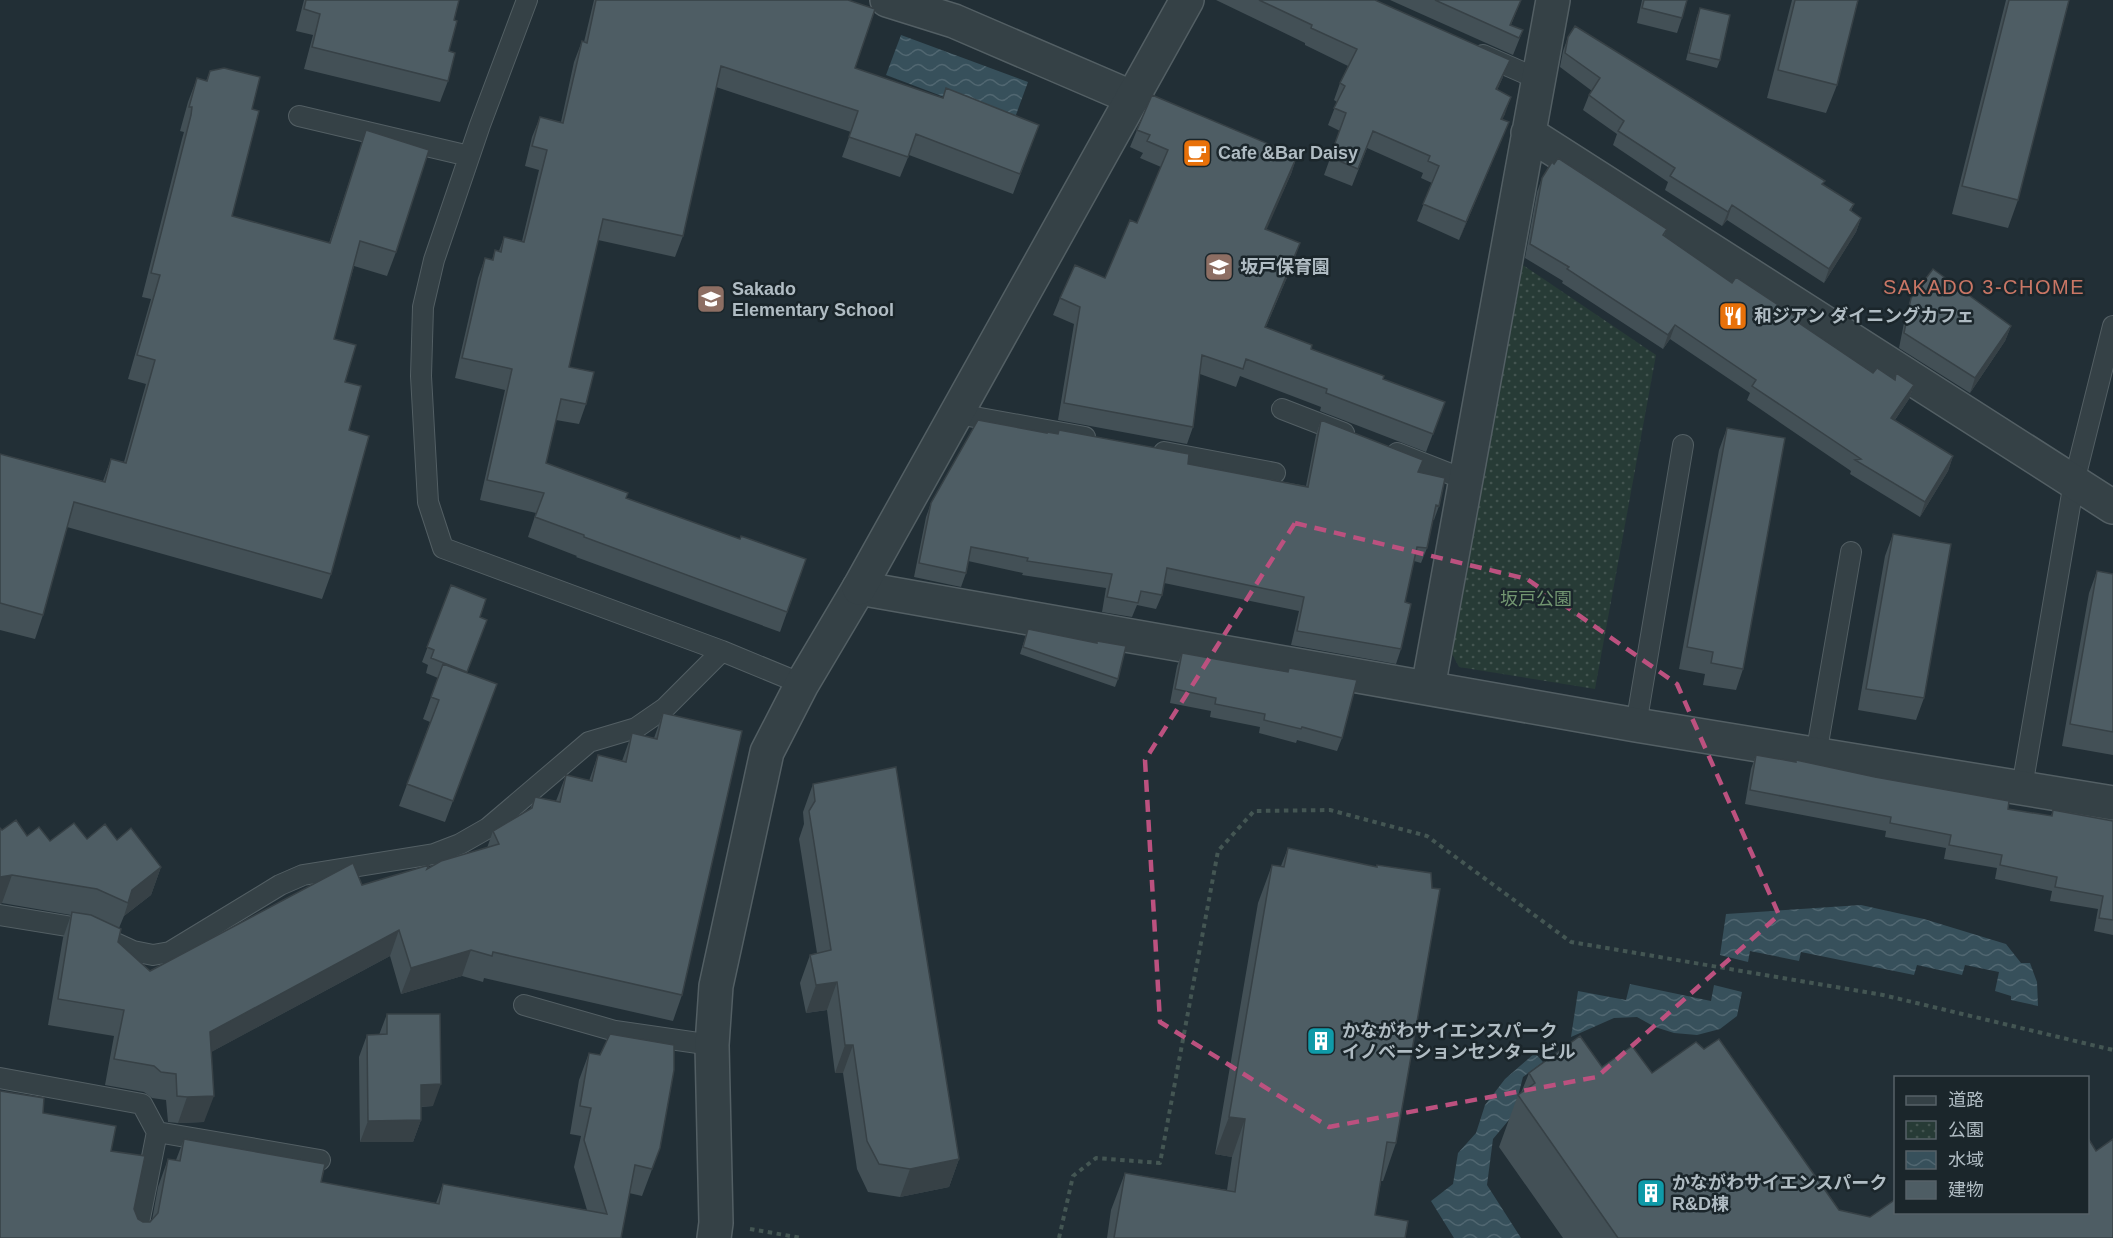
<svg xmlns="http://www.w3.org/2000/svg" width="2113" height="1238" viewBox="0 0 2113 1238" font-family="Arial,'Noto Sans JP',sans-serif">
<defs>
<pattern id="park-dots" width="8" height="8" patternUnits="userSpaceOnUse" patternTransform="scale(1.5)"><rect width="8" height="8" fill="#273b36"/><path d="M2 2h.1M6 6h.1" fill="none" stroke="#445551" stroke-width="1.8" stroke-linecap="round"/></pattern>
<pattern id="water-waves" width="16" height="10" patternUnits="userSpaceOnUse" patternTransform="scale(1.5)"><rect width="16" height="10" fill="#37505b"/><path d="M0 5q4-4 8 0t8 0" fill="none" stroke="#516771"/></pattern>
</defs>
<rect width="100%" height="100%" fill="#222f36"/>
<path fill="url(#park-dots)" d="M 1523,265 L 1656,355 L 1595,689 L 1459,667 L 1451,652 Z"/>
<path fill="url(#water-waves)" d="M 901,35 L 1028,82 L 1013,123 L 886,75 Z
M 1861,905 L 1924,919 L 2006,944 L 2021,963 L 2030,963 L 2037,982 L 2038,1006 L 2011,1000 L 2011,996 L 1995,991 L 1999,972 L 1965,965 L 1962,975 L 1917,965 L 1914,975 L 1801,952 L 1799,961 L 1750,951 L 1748,962 L 1720,955 L 1726,914 Z
M 1630,984 L 1711,1001 L 1714,985 L 1742,992 L 1737,1016 L 1720,1029 L 1697,1035 L 1674,1033 L 1655,1027 L 1637,1017 L 1614,1018 L 1571,1037 L 1578,991 L 1626,1000 Z
M 1535,1053 L 1543,1062 L 1523,1077 L 1513,1115 L 1493,1139 L 1487,1185 L 1521,1238 L 1454,1238 L 1431,1201 L 1453,1184 L 1458,1153 L 1476,1133 L 1485,1105 L 1505,1079 Z"/>
<g fill="none" stroke-linecap="round" stroke-linejoin="round">
<g stroke="#535f64" stroke-width="22">
<path id="service" d="M 527,0 L 480,125 L 434,260 L 423,307 L 421,376 L 428,502 L 443,548 L 722,651 L 802,684
M 1483,55 L 1538,79
M 299,116 L 469,156
M 1282,409 L 1344,433
M 958,414 L 1085,437
M 1164,452 L 1275,473
M 1397,453 L 1466,480
M 1636,725 L 1683,445
M 1816,755 L 1851,552
M 2022,787 L 2074,482 L 2113,326
M 0,915 L 85,929 L 133,951 L 153,955 L 170,952 L 280,885 L 303,875 L 434,854 L 460,844 L 488,828 L 589,742 L 636,728 L 665,708 L 722,651
M 524,1005 L 615,1031 L 712,1045
M 0,1078 L 142,1104 L 157,1132 L 320,1160
M 136,1238 L 157,1132"/>
</g>
<g stroke="#535f64" stroke-width="36">
<path id="minor" d="M 887,0 L 954,21 L 1133,98
M 1528,133 L 2113,507
M 1428,688 L 1553,0
M 714,1238 L 716,1223 L 712,1045 L 716,986 L 767,752 L 802,684 L 859,588 L 1636,725 L 2113,803"/>
</g>
<g stroke="#535f64" stroke-width="36">
<path id="tertiary" d="M 859,588 L 1187,0"/>
</g>
<path stroke="#445653" stroke-width="4" stroke-dasharray="4.5 4.5" stroke-linecap="butt" d="M 750,1229 L 802,1238
M 1059,1238 L 1073,1176 L 1096,1158 L 1160,1163 L 1218,851 L 1254,811 L 1330,810 L 1427,836 L 1571,942 L 1883,995 L 2113,1050"/>
<use href="#service" stroke="#354146" stroke-width="20"/>
<use href="#minor" stroke="#354146" stroke-width="33"/>
<use href="#tertiary" stroke="#354146" stroke-width="33"/>
</g>
<path fill="#435056" d="M 304,0 L 459,0 L 454,20 L 449,51 L 448,81 L 440,102 L 304,69 L 313,35 L 296,31 Z
M 594,0 L 848,0 L 855,68 L 943,98 L 1039,125 L 1013,194 L 909,155 L 900,177 L 842,157 L 851,132 L 716,87 L 683,236 L 675,257 L 598,240 L 569,367 L 586,404 L 579,424 L 556,420 L 546,463 L 627,498 L 740,539 L 806,559 L 780,632 L 576,557 L 577,556 L 528,537 L 536,513 L 480,500 L 505,390 L 455,378 L 478,278 L 485,258 L 492,260 L 495,250 L 499,251 L 504,237 L 522,241 L 539,170 L 525,166 L 532,137 L 540,117 L 561,122 L 574,62 L 582,41 L 584,42 Z
M 1216,0 L 1375,0 L 1503,77 L 1497,90 L 1505,114 L 1502,119 L 1502,139 L 1459,240 L 1417,221 L 1432,183 L 1421,178 L 1423,173 L 1367,148 L 1352,186 L 1324,175 L 1340,131 L 1328,125 L 1337,102 L 1334,100 L 1340,83 L 1348,66 L 1305,45 L 1305,43 Z
M 1390,0 L 1521,0 L 1511,25 L 1523,30 L 1513,55 Z
M 1642,0 L 1687,0 L 1682,18 L 1677,33 L 1637,23 Z
M 1792,0 L 1858,0 L 1837,85 L 1826,113 L 1767,98 Z
M 2006,0 L 2069,0 L 2018,200 L 2008,228 L 1952,214 Z
M 1700,8 L 1720,60 L 1717,68 L 1686,60 L 1697,16 Z
M 1568,37 L 1823,185 L 1854,204 L 1851,211 L 1861,218 L 1856,232 L 1824,283 L 1727,220 L 1722,226 L 1665,190 L 1668,182 L 1613,145 L 1617,134 L 1583,110 L 1589,95 L 1592,91 L 1560,67 L 1563,51 Z
M 210,71 L 252,109 L 232,216 L 329,243 L 366,130 L 396,252 L 387,276 L 354,266 L 334,339 L 345,382 L 349,430 L 331,574 L 322,599 L 67,527 L 43,615 L 35,639 L 0,630 L 0,454 L 103,481 L 111,459 L 124,462 L 146,384 L 128,379 L 151,299 L 142,297 L 182,139 L 184,132 L 180,131 L 188,102 L 197,78 L 206,81 Z
M 1137,130 L 1297,156 L 1291,174 L 1266,229 L 1294,261 L 1266,327 L 1311,349 L 1383,379 L 1445,402 L 1426,452 L 1320,411 L 1321,407 L 1240,376 L 1236,387 L 1200,374 L 1193,427 L 1187,444 L 1058,420 L 1074,324 L 1053,315 L 1060,298 L 1105,278 L 1137,223 L 1161,167 L 1140,158 L 1143,153 L 1130,147 Z
M 1542,178 L 1667,229 L 1664,236 L 1732,283 L 1796,322 L 1873,373 L 1894,380 L 1896,373 L 1914,385 L 1909,399 L 1895,420 L 1953,456 L 1948,471 L 1920,517 L 1850,474 L 1851,471 L 1747,400 L 1750,393 L 1670,339 L 1663,349 L 1562,283 L 1563,281 L 1525,258 L 1537,192 Z
M 1911,298 L 2011,326 L 2005,341 L 1970,393 L 1899,348 L 1906,313 Z
M 1321,420 L 1418,472 L 1439,506 L 1434,520 L 1432,520 L 1427,548 L 1421,563 L 1414,561 L 1405,602 L 1401,649 L 1396,664 L 1291,645 L 1299,611 L 1164,583 L 1162,595 L 1156,609 L 1137,605 L 1132,617 L 1102,612 L 1106,588 L 1022,575 L 1023,573 L 968,561 L 966,573 L 961,587 L 914,577 L 926,517 L 931,503 L 1047,433 L 1058,433 L 1059,430 L 1188,464 L 1306,486 L 1316,435 Z
M 1727,428 L 1743,669 L 1736,690 L 1703,685 L 1705,674 L 1679,669 L 1719,450 Z
M 1893,534 L 1924,698 L 1916,720 L 1858,710 L 1885,556 Z
M 2097,571 L 2113,574 L 2113,755 L 2062,746 L 2089,593 Z
M 451,585 L 480,617 L 467,673 L 497,684 L 445,822 L 399,806 L 430,722 L 423,719 L 438,678 L 426,673 L 428,665 L 422,662 Z
M 1028,629 L 1118,679 L 1115,687 L 1020,654 Z
M 1182,653 L 1342,738 L 1337,751 L 1297,740 L 1296,743 L 1259,733 L 1260,727 L 1210,717 L 1211,711 L 1170,703 L 1177,666 Z
M 663,713 L 682,995 L 673,1021 L 484,978 L 483,982 L 462,976 L 401,994 L 390,956 L 211,1052 L 204,1122 L 178,1123 L 168,1122 L 166,1100 L 152,1098 L 144,1092 L 105,1085 L 114,1036 L 48,1025 L 63,938 L 71,915 L 2,903 L 0,904 L 0,828 L 2,830 L 50,841 L 87,839 L 117,840 L 161,867 L 151,895 L 124,916 L 119,928 L 118,942 L 150,971 L 362,885 L 427,869 L 487,848 L 493,831 L 530,809 L 535,797 L 556,801 L 566,775 L 589,781 L 598,755 L 622,761 L 632,733 L 654,738 Z
M 1756,755 L 2008,809 L 2051,816 L 2053,810 L 2113,821 L 2113,935 L 2094,931 L 2098,909 L 2050,901 L 2052,891 L 1995,879 L 1997,868 L 1944,859 L 1946,848 L 1885,837 L 1886,831 L 1745,804 L 1751,769 Z
M 813,784 L 959,1159 L 949,1187 L 900,1197 L 868,1192 L 857,1169 L 843,1073 L 835,1073 L 827,1010 L 806,1013 L 800,983 L 810,955 L 817,953 L 799,839 L 804,824 L 803,812 Z
M 1288,848 L 1396,1143 L 1383,1181 L 1381,1181 L 1375,1215 L 1405,1238 L 1107,1238 L 1111,1210 L 1125,1173 L 1227,1190 L 1232,1157 L 1215,1154 L 1258,903 L 1272,865 L 1281,866 Z
M 387,1014 L 433,1106 L 421,1107 L 421,1120 L 413,1142 L 360,1142 L 359,1057 L 367,1035 L 379,1035 Z
M 589,1053 L 660,1148 L 642,1196 L 629,1193 L 621,1238 L 0,1238 L 43,1113 L 111,1151 L 138,1219 L 143,1222 L 150,1222 L 152,1220 L 158,1187 L 168,1159 L 176,1160 L 184,1139 L 321,1182 L 436,1203 L 443,1184 L 587,1210 L 574,1167 L 581,1136 L 570,1134 L 579,1080 Z
M 1602,1067 L 1652,1073 L 1839,1210 L 1870,1217 L 2113,1238 L 1563,1238 L 1499,1147 L 1518,1095 L 1521,1093 L 1529,1073 Z"/>
<path fill="#374146" d="M 1510,60 L 1503,77 L 1490,106 L 1496,89 Z
M 1511,97 L 1505,114 L 1495,136 L 1501,119 Z
M 1509,122 L 1502,139 L 1459,240 L 1466,222 Z
M 1297,156 L 1291,174 L 1259,247 L 1265,229 Z
M 1732,205 L 1727,220 L 1722,226 L 1728,212 Z
M 1861,218 L 1856,232 L 1824,283 L 1829,269 Z
M 1300,243 L 1294,261 L 1258,345 L 1265,327 Z
M 1675,325 L 1670,339 L 1663,349 L 1668,335 Z
M 2011,326 L 2005,341 L 1970,393 L 1975,378 Z
M 1914,385 L 1909,399 L 1886,433 L 1891,418 Z
M 1953,456 L 1948,471 L 1920,517 L 1925,502 Z
M 161,867 L 151,895 L 124,916 L 132,890 Z
M 12,875 L 2,903 L 0,904 L 0,877 Z
M 399,930 L 390,956 L 200,1058 L 210,1032 Z
M 471,950 L 462,976 L 401,994 L 411,968 Z
M 837,982 L 827,1010 L 806,1013 L 816,985 Z
M 845,1045 L 853,1045 L 843,1073 L 835,1073 Z
M 441,1084 L 433,1106 L 413,1107 L 421,1085 Z
M 214,1096 L 204,1122 L 178,1123 L 187,1097 Z
M 1229,1117 L 1245,1119 L 1232,1157 L 1215,1154 Z
M 421,1120 L 413,1142 L 360,1142 L 368,1121 Z
M 959,1159 L 949,1187 L 900,1197 L 910,1169 Z"/>
<path fill="#4e5d64" stroke="#374146" stroke-width="1.5" d="M 306,0 L 459,0 L 454,20 L 457,21 L 449,51 L 455,53 L 448,81 L 312,47 L 320,14 L 304,9 Z
M 596,0 L 848,0 L 875,9 L 855,68 L 943,98 L 946,88 L 1039,125 L 1020,174 L 916,134 L 908,157 L 849,137 L 858,111 L 721,66 L 683,236 L 603,219 L 569,367 L 594,372 L 586,404 L 561,399 L 546,463 L 628,493 L 626,498 L 740,539 L 741,536 L 806,559 L 787,612 L 584,537 L 584,535 L 535,517 L 544,493 L 487,480 L 512,369 L 462,358 L 485,258 L 493,260 L 495,250 L 501,252 L 504,237 L 524,242 L 547,150 L 532,146 L 540,117 L 563,123 L 582,41 L 587,43 Z
M 1259,0 L 1375,0 L 1510,60 L 1496,89 L 1511,97 L 1501,119 L 1509,122 L 1466,222 L 1423,204 L 1439,166 L 1428,161 L 1430,156 L 1373,131 L 1358,169 L 1330,157 L 1346,113 L 1334,108 L 1345,86 L 1340,83 L 1357,49 L 1311,28 L 1312,25 Z
M 1435,0 L 1521,0 L 1510,25 L 1523,30 L 1519,38 Z
M 1644,0 L 1687,0 L 1682,18 L 1642,8 Z
M 1795,0 L 1858,0 L 1837,85 L 1778,70 Z
M 2009,0 L 2069,0 L 2018,200 L 1962,186 Z
M 1700,8 L 1730,15 L 1720,60 L 1689,53 Z
M 1575,26 L 1825,181 L 1822,184 L 1854,204 L 1850,210 L 1861,218 L 1829,269 L 1732,205 L 1728,212 L 1670,176 L 1675,168 L 1618,131 L 1624,121 L 1589,95 L 1600,78 L 1565,53 L 1568,37 Z
M 224,68 L 260,77 L 252,109 L 259,111 L 232,216 L 330,243 L 366,130 L 429,150 L 396,252 L 360,241 L 334,339 L 356,345 L 345,382 L 361,386 L 349,430 L 369,436 L 331,574 L 74,502 L 43,615 L 0,603 L 0,454 L 105,482 L 111,459 L 126,463 L 155,360 L 137,355 L 160,275 L 151,273 L 191,115 L 192,107 L 189,107 L 197,78 L 207,81 L 210,71 Z
M 1152,95 L 1297,156 L 1265,229 L 1300,243 L 1265,327 L 1312,345 L 1311,349 L 1384,376 L 1383,379 L 1445,402 L 1433,434 L 1326,393 L 1327,389 L 1246,359 L 1243,369 L 1202,355 L 1193,427 L 1064,403 L 1080,307 L 1060,298 L 1075,265 L 1105,278 L 1130,220 L 1137,223 L 1168,150 L 1147,141 L 1150,135 L 1137,130 Z
M 1558,158 L 1667,229 L 1663,235 L 1732,283 L 1736,277 L 1798,318 L 1796,321 L 1873,373 L 1877,368 L 1895,380 L 1896,373 L 1914,385 L 1891,418 L 1953,456 L 1925,502 L 1855,460 L 1861,459 L 1752,386 L 1756,380 L 1675,325 L 1668,335 L 1567,269 L 1569,267 L 1530,244 L 1542,178 L 1552,162 L 1554,164 Z
M 1933,269 L 2011,326 L 1975,378 L 1904,333 L 1911,298 Z
M 978,420 L 1047,433 L 1047,432 L 1058,434 L 1059,430 L 1189,454 L 1188,464 L 1308,487 L 1321,420 L 1423,460 L 1418,472 L 1445,478 L 1439,506 L 1436,505 L 1427,548 L 1417,547 L 1405,602 L 1411,604 L 1401,649 L 1297,631 L 1304,597 L 1167,568 L 1162,595 L 1141,591 L 1138,603 L 1107,597 L 1112,574 L 1027,561 L 1028,558 L 971,547 L 966,573 L 919,563 L 931,503 Z
M 1727,428 L 1785,438 L 1743,669 L 1711,663 L 1713,652 L 1687,647 Z
M 1893,534 L 1951,544 L 1924,698 L 1866,689 Z
M 2097,571 L 2113,574 L 2113,732 L 2070,724 Z
M 451,585 L 486,599 L 480,617 L 487,620 L 467,672 L 431,658 L 434,650 L 427,647 Z
M 1028,629 L 1097,643 L 1097,641 L 1126,646 L 1118,679 L 1023,647 Z
M 1182,653 L 1288,672 L 1289,668 L 1357,680 L 1342,738 L 1302,727 L 1301,729 L 1264,720 L 1265,714 L 1215,704 L 1216,698 L 1175,689 Z
M 443,664 L 497,684 L 453,801 L 407,784 L 439,700 L 431,697 Z
M 663,713 L 742,731 L 682,995 L 493,952 L 492,956 L 471,950 L 411,968 L 399,930 L 210,1032 L 214,1096 L 187,1097 L 177,1096 L 176,1074 L 161,1072 L 154,1066 L 114,1059 L 124,1010 L 58,999 L 72,912 L 91,915 L 121,929 L 118,942 L 150,971 L 353,863 L 362,885 L 429,865 L 427,869 L 441,861 L 499,844 L 493,831 L 532,808 L 535,797 L 560,802 L 566,775 L 592,781 L 598,755 L 626,762 L 632,733 L 657,739 Z
M 1756,755 L 1796,762 L 1796,760 L 1875,777 L 2009,801 L 2008,809 L 2052,816 L 2053,810 L 2113,821 L 2113,920 L 2099,918 L 2103,896 L 2055,887 L 2057,877 L 2000,865 L 2002,855 L 1949,845 L 1951,835 L 1890,823 L 1891,817 L 1750,790 Z
M 896,767 L 959,1159 L 910,1169 L 879,1164 L 867,1141 L 853,1045 L 845,1045 L 837,982 L 816,985 L 810,955 L 831,950 L 809,811 L 815,801 L 813,784 Z
M 16,820 L 27,836 L 39,827 L 50,841 L 74,823 L 87,839 L 105,824 L 117,840 L 131,828 L 161,867 L 132,890 L 128,903 L 97,889 L 12,875 L 0,877 L 0,828 L 2,830 Z
M 1288,848 L 1377,867 L 1377,865 L 1431,873 L 1432,888 L 1440,889 L 1396,1143 L 1387,1142 L 1375,1215 L 1408,1221 L 1405,1238 L 1114,1238 L 1125,1173 L 1235,1192 L 1245,1119 L 1229,1117 L 1272,865 L 1284,867 Z
M 387,1014 L 440,1014 L 441,1084 L 421,1085 L 421,1120 L 368,1121 L 367,1035 L 387,1034 Z
M 610,1034 L 674,1045 L 674,1070 L 660,1148 L 652,1169 L 635,1165 L 621,1238 L 0,1238 L 0,1091 L 44,1098 L 43,1113 L 116,1126 L 111,1151 L 145,1156 L 134,1209 L 138,1219 L 143,1222 L 150,1222 L 158,1213 L 168,1159 L 180,1161 L 184,1139 L 325,1164 L 321,1182 L 439,1204 L 443,1184 L 607,1214 L 584,1140 L 591,1108 L 580,1106 L 589,1053 L 600,1055 Z
M 1580,1036 L 1602,1067 L 1632,1046 L 1652,1073 L 1696,1042 L 1704,1049 L 1719,1039 L 1839,1210 L 1870,1217 L 1896,1199 L 1896,1212 L 2088,1212 L 2088,1138 L 2096,1151 L 2113,1139 L 2113,1238 L 1618,1238 L 1518,1095 L 1535,1083 L 1529,1073 Z"/>
<path fill="none" stroke="#bc517f" stroke-width="4.5" stroke-dasharray="12 8" stroke-linejoin="round" d="M 1295,523 L 1527,579 L 1677,684 L 1779,915 L 1597,1077 L 1329,1127 L 1160,1022 L 1145,760 Z"/>
<defs>
<g id="cafe-square" transform="scale(1.5)"><rect x="-9" y="-9" width="18" height="18" rx="4" fill="#e8710a" stroke="#1b262b"/><path d="M-5.5-4.5H6V0H3Q3 3.5 0 3.5H-2.5Q-5.5 3.5-5.5 0ZM3-3.2v2h1.7v-2ZM-6 4.5H4V6H-6Z" fill="#fff"/></g>
<g id="school-square" transform="scale(1.5)"><rect x="-9" y="-9" width="18" height="18" rx="4" fill="#8d6e63" stroke="#1b262b"/><path d="M0-5L7-2L0 1L-7-2ZM-4 1L0 2.5L4 1V4Q0 6-4 4Z" fill="#fff"/></g>
<g id="restaurant-square" transform="scale(1.5)"><rect x="-9" y="-9" width="18" height="18" rx="4" fill="#e8710a" stroke="#1b262b"/><path d="M-5-6h1v4h1v-4h1v4h1v-4h1v5L-1.5 .5V6h-2V.5L-5-1ZM5-6V6H3V1.5H1.5Q1.5-4 5-6Z" fill="#fff"/></g>
<g id="building-square" transform="scale(1.5)"><rect x="-9" y="-9" width="18" height="18" rx="4" fill="#0f9aa8" stroke="#1b262b"/><path d="M-4-6H4V6H1V3H-1V6H-4ZM-2.5-4.3h1.7v1.8h-1.7ZM.8-4.3h1.7v1.8H.8ZM-2.5-1h1.7V.8h-1.7ZM.8-1h1.7V.8H.8Z" fill="#fff"/></g>
</defs>
<g fill-rule="evenodd">
<use href="#cafe-square" x="1197" y="153"/>
<use href="#school-square" x="1219" y="267"/>
<use href="#school-square" x="711" y="299"/>
<use href="#restaurant-square" x="1733" y="316"/>
<use href="#building-square" x="1321" y="1041"/>
<use href="#building-square" x="1651" y="1193"/>
</g>
<g text-anchor="middle" dominant-baseline="central" stroke-width="5" stroke-linejoin="round" paint-order="stroke">
<g font-size="18" font-weight="bold" fill="#b0bcc3" stroke="#1b262b" text-anchor="start">
<text x="1218" y="153">Cafe &amp;Bar Daisy</text>
<text x="1240" y="267">坂戸保育園</text>
<text x="732" y="289">Sakado<tspan x="732" dy="21">Elementary School</tspan></text>
<text x="1754" y="316">和ジアン ダイニングカフェ</text>
<text x="1342" y="1031">かながわサイエンスパーク<tspan x="1342" dy="21">イノベーションセンタービル</tspan></text>
<text x="1672" y="1183">かながわサイエンスパーク<tspan x="1672" dy="21">R&amp;D棟</tspan></text>
</g>
<g font-size="18" fill="#729671" stroke="#1b262b">
<text x="1536" y="599">坂戸公園</text>
</g>
<g font-size="20" letter-spacing="1.5" fill="#c97665" stroke="#1b262b">
<text x="1984" y="287">SAKADO 3-CHOME</text>
</g>
</g>
<rect x="1894" y="1076" width="195" height="138" fill="#1b262b" stroke="#576268" stroke-width="1.5"/>
<rect x="1906" y="1096" width="30" height="9" fill="#354146" stroke="#576268" stroke-width="1.5"/>
<text x="1948" y="1106" font-size="18" fill="#b0bcc3">道路</text>
<rect x="1906" y="1121" width="30" height="18" fill="url(#park-dots)" stroke="#576268" stroke-width="1.5"/>
<text x="1948" y="1136" font-size="18" fill="#b0bcc3">公園</text>
<rect x="1906" y="1151" width="30" height="18" fill="url(#water-waves)" stroke="#576268" stroke-width="1.5"/>
<text x="1948" y="1166" font-size="18" fill="#b0bcc3">水域</text>
<rect x="1906" y="1181" width="30" height="18" fill="#4e5d64" stroke="#576268" stroke-width="1.5"/>
<text x="1948" y="1196" font-size="18" fill="#b0bcc3">建物</text>
</svg>
